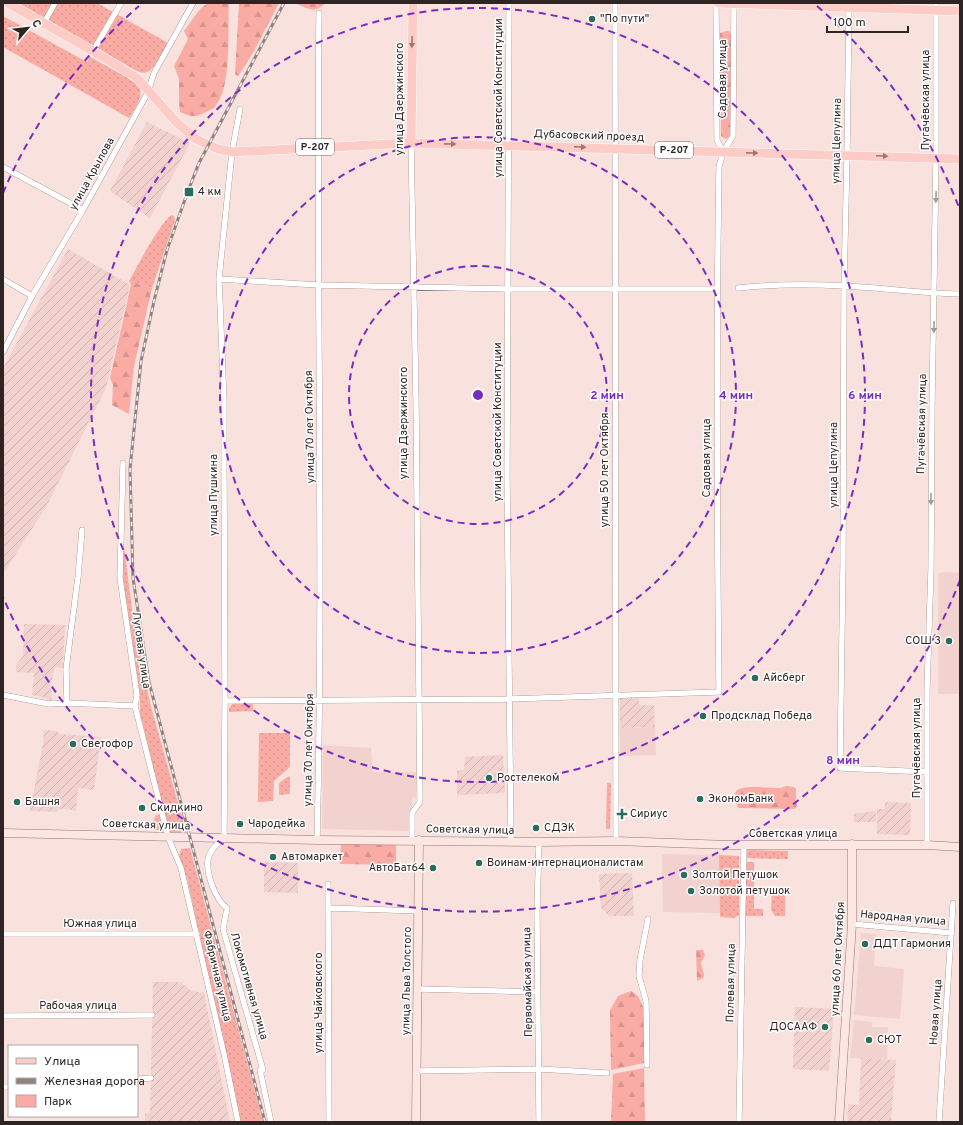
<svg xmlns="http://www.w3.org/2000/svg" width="963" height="1125" viewBox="0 0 963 1125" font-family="Overpass,sans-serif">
<defs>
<pattern id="industrial-furrows" width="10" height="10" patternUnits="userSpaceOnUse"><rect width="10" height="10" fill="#f2d2ce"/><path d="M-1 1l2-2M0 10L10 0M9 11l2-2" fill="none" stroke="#d0b4b1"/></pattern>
<pattern id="green-dots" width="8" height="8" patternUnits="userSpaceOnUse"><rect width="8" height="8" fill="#faaca4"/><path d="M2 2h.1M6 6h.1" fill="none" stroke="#d7948d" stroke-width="1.8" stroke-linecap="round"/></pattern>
<pattern id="forest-firs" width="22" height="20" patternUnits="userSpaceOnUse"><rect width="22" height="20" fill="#faaca4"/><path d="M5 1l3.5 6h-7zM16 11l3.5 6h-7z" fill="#d7948d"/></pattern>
</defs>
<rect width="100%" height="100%" fill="#f9e1de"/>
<path fill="#f2d2ce" d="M 944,572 L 960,573 L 960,694 L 938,694 L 938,574 Z
M 655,727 L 656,755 L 620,756 L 620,728 Z
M 323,745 L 371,748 L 373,772 L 417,772 L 416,797 L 412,798 L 412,831 L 322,829 Z
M 662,854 L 719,855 L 720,913 L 663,912 Z
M 861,933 L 876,934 L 874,966 L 904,969 L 900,1019 L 854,1015 Z
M 854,1020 L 872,1022 L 872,1027 L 888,1027 L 887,1059 L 850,1058 Z"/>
<path fill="url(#industrial-furrows)" d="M 147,122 L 190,143 L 150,218 L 110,191 Z
M 68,249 L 130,285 L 106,388 L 46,507 L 3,574 L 3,368 Z
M 24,624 L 65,625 L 63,668 L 55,667 L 51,683 L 52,702 L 43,697 L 32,695 L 34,673 L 16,672 L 16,665 L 23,656 Z
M 620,698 L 639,698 L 639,705 L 654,705 L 655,727 L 620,728 Z
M 44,730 L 57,731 L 59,734 L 101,737 L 94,790 L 78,788 L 76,811 L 66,809 L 61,809 L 56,812 L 30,811 L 43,743 Z
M 503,755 L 505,793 L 457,795 L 457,771 L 464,770 L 465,757 Z
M 885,802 L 911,803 L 910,835 L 877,834 L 877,809 L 885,809 Z
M 876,811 L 876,822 L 854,822 L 854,814 Z
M 264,862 L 298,863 L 298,893 L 264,892 Z
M 632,873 L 634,916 L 609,916 L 601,908 L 599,874 Z
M 153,982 L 181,982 L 191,991 L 204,993 L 230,1122 L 145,1122 L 145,1114 L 150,1113 Z
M 795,1007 L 834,1009 L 829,1071 L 793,1069 Z
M 861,1058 L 896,1060 L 891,1122 L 847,1122 L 848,1104 L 859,1105 Z"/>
<path fill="url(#green-dots)" d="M 15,3 L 97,3 L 168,43 C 164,50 155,69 147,72 C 143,74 139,72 135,70 Z
M 3,16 L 87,62 L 90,57 L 138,83 C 145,97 136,106 129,118 L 3,47 Z
M 172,215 L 174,216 L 175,220 L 152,288 L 129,281 C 136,269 162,219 172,215 Z
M 124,546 L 133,617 L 150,703 L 186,832 L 169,832 L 140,713 L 140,696 L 123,578 L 122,559 Z
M 253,703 L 253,711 L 229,712 L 229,708 L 232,704 L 236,704 Z
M 259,733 L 290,733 L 290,767 L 274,781 L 273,801 L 258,802 Z
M 289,776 L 290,778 L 290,794 L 279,795 L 279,783 Z
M 607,783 L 611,783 L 610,829 L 606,829 Z
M 156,815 L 161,815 L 164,827 L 162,830 L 153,830 L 152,824 Z
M 190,848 L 263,1122 L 240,1122 L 187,878 L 179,857 L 181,849 Z
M 745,850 L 788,851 L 788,859 L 744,858 Z
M 719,855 L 739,856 L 739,915 L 734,918 L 720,917 Z
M 745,862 L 754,862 L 754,909 L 763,909 L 763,916 L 744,916 Z
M 772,888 L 780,888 L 780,894 L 785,895 L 785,916 L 775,916 L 771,910 Z"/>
<path fill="url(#forest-firs)" d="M 208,3 L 229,3 C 227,31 233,87 214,108 C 212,109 208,111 206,112 C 195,118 191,117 180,112 L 179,102 L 179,79 L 174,66 L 188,39 L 184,31 L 200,9 Z
M 239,3 L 279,3 L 254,51 L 239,75 L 237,76 L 235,74 Z
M 295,3 L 325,3 C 315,15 307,8 295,3 Z
M 726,31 L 729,31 L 731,34 L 731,135 L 726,139 L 721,136 L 720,33 Z
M 129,281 L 152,288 L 134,366 L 129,414 L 112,405 L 113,385 L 110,378 L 131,285 Z
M 787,786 L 794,787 L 796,789 L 796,802 L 797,806 L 795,809 L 738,808 C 737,804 733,797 735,793 C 739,783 772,789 781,788 C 783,787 785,786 787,786 Z
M 341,844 L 396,844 L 396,865 L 340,864 Z
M 696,950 L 703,950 L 705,955 L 701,963 L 704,975 L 703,978 L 697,981 Z
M 631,991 L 638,996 L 644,1009 L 644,1063 L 611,1070 L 610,1010 L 618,996 Z
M 644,1068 L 645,1122 L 611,1122 L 613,1074 Z"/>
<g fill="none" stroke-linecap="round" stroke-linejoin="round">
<g stroke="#8e7976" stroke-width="6">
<path id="street" d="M 509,3 L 507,477 L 511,842
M 615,3 L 616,841
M 849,5 L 847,155 L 844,286 L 843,563 L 840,768 L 927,772
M 44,23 L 55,3
M 93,51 L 121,3
M 240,109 L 232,152 L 219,279 L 224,402 L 224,472 L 225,701 L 224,838 C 217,844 209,851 208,860 C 206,874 216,901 227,908 L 223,929 L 263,1070 L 260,1070 L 271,1122
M 411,143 L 416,401 L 420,802 L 412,813 L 412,840
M 723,152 L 733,136 L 734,3
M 3,167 L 83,210
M 3,279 L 32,296
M 219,279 L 318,285 L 508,289 L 717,289
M 738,288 C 773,284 809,284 845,286 C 883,288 921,293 960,294
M 3,352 L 32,296 L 83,210 L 148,92 L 154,73 L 193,3
M 123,463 L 120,578 L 137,695 L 135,706 L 168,837 L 181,868 L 224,1054 L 238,1122
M 3,695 L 49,704 L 67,703 L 135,706
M 225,701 L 509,699 L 719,692 C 717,517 716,342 719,167 L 723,152 L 717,140 L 716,3
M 67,703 L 66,669 L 78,577 L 82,530
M 317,840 C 324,564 316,289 319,13
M 927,845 L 927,690 L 931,569 L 932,406 L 936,158 L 936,3
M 328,884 L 329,1122
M 329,908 L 419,911
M 852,924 L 952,933
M 3,934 L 197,934
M 418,989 L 538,992
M 3,1016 L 152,1015
M 647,1065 L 646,1001 L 639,976 L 640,960 L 648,919
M 416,1071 L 539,1069 L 607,1073
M 137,1079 L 151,1078
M 3,1087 L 9,1087
M 539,1122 L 537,911 L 539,842
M 739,1122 L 744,845
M 939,1122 L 953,903"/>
</g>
<g stroke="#8e7976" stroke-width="9">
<path id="secondary" d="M 3,833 L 317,840 L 539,842 L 616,841 L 729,845 L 927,845 L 960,847
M 416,1122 L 419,840
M 839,1122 L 852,924 L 852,844"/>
</g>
<g stroke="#fff" stroke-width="10">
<path id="primary" d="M 8,3 L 93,51 L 137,78 L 177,123 L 196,139 L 218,149 L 232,152 L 411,143 L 960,159
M 718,3 L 960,11
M 411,143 L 413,3"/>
</g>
<use href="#street" stroke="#fff" stroke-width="5.5"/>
<use href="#secondary" stroke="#fee6e3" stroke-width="8"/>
<use href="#primary" stroke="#feccc7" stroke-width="9"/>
<g stroke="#91817f" stroke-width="3">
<path id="rail" d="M 265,1122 L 149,682 L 133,578 L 130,469 L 141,361 L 154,301 L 167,250 L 188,191 L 199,163 L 284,3"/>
</g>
<use href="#rail" stroke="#fff" stroke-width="1.5" stroke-dasharray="4.5" stroke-linecap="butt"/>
</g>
<defs><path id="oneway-solid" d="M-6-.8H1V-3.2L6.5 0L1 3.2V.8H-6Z"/></defs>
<g fill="#967875">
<use href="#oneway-solid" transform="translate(412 42) rotate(91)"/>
<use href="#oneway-solid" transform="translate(450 144) rotate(1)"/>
<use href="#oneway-solid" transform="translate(580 147) rotate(2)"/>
<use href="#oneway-solid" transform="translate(752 153) rotate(1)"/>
<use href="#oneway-solid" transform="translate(882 156) rotate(2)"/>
</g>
<g fill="#a09c9c">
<use href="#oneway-solid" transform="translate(936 197) rotate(91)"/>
<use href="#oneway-solid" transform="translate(934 327) rotate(91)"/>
<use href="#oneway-solid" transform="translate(931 499) rotate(90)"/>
</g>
<g fill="none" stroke="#7b2cbf" stroke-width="2" stroke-dasharray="7 5">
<circle cx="478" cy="395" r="129"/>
<circle cx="478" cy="395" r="258"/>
<circle cx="478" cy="395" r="387"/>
<path d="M960 580A516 516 0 0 1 3 597M3 193A516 516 0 0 1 139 6M817 6A516 516 0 0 1 960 210"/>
</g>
<g fill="#2a6d5e" stroke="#fff" stroke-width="1.5">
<circle cx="592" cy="19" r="4"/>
<rect x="184" y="187" width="10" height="10" rx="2"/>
<circle cx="949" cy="641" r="4"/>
<circle cx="755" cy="678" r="4"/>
<circle cx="703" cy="716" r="4"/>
<circle cx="73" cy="744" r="4"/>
<circle cx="489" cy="778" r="4"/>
<circle cx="700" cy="799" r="4"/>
<circle cx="17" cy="802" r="4"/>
<circle cx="142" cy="808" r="4"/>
<path d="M620 808h4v4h4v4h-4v4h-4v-4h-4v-4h4z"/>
<circle cx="240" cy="824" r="4"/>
<circle cx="536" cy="828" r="4"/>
<circle cx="273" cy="857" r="4"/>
<circle cx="479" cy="863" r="4"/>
<circle cx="433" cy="868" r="4"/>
<circle cx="684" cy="875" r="4"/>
<circle cx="691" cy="891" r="4"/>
<circle cx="865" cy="944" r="4"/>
<circle cx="825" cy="1027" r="4"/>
<circle cx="869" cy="1040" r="4"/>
</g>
<g text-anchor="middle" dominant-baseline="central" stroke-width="3" stroke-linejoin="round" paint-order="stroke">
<g fill="#fff" stroke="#6c6665" stroke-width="1">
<rect x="296" y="139" width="38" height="16" rx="3"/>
<rect x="655" y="142" width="38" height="16" rx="3"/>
</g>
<g font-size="10" font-weight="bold" fill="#2d2423">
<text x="315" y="147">Р-207</text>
<text x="674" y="150">Р-207</text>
</g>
<g font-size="11" fill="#2d2423" stroke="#fff" text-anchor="start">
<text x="600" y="19">"По пути"</text>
<text x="198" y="192">4 км</text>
<text x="941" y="641" text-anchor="end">СОШ 3</text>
<text x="763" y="678">Айсберг</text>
<text x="711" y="716">Продсклад Победа</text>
<text x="81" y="744">Светофор</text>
<text x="497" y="778">Ростелеком</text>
<text x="708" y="799">ЭкономБанк</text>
<text x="25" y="802">Башня</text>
<text x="150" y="808">Скидкино</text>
<text x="630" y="814">Сириус</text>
<text x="248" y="824">Чародейка</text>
<text x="544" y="828">СДЭК</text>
<text x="281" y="857">Автомаркет</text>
<text x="487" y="863">Воинам-интернационалистам</text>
<text x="425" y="868" text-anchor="end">АвтоБат64</text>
<text x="692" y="875">Золтой Петушок</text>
<text x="699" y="891">Золотой петушок</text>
<text x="873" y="944">ДДТ Гармония</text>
<text x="817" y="1027" text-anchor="end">ДОСААФ</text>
<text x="877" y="1040">СЮТ</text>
</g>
<g font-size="11" fill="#2d2423" stroke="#fff">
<text transform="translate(723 79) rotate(-90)">Садовая улица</text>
<text transform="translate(499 98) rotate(-90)">улица Советской Конституции</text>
<text transform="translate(400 99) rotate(-90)">улица Дзержинского</text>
<text transform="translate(926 100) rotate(-90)">Пугачёвская улица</text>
<text transform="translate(589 136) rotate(2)">Дубасовский проезд</text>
<text transform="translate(837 141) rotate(-89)">улица Цепулина</text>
<text transform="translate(92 174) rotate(-61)">улица Крылова</text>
<text transform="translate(498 422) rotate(-90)">улица Советской Конституции</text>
<text transform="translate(404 423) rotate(-90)">улица Дзержинского</text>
<text transform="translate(922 424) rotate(-89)">Пугачёвская улица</text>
<text transform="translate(310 427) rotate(-91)">улица 70 лет Октября</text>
<text transform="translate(707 458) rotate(-90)">Садовая улица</text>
<text transform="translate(834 465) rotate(-90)">улица Цепулина</text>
<text transform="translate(605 470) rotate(-90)">улица 50 лет Октября</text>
<text transform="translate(214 495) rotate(-90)">улица Пушкина</text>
<text transform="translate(141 650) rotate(82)">Луговая улица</text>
<text transform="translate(917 748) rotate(-90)">Пугачёвская улица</text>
<text transform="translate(309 750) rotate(-89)">улица 70 лет Октября</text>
<text transform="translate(146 825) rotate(2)">Советская улица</text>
<text transform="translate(470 830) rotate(1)">Советская улица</text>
<text x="793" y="834">Советская улица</text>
<text transform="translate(903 918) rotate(5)">Народная улица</text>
<text x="100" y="924">Южная улица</text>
<text transform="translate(838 959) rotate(-87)">улица 60 лет Октября</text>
<text transform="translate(217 976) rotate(77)">Фабричная улица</text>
<text transform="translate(407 981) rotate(-89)">улица Льва Толстого</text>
<text transform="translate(528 982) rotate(-91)">Первомайская улица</text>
<text transform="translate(731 983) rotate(-89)">Полевая улица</text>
<text transform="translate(249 986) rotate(74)">Локомотивная улица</text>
<text transform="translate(319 1003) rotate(-90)">улица Чайковского</text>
<text x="78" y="1006">Рабочая улица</text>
<text transform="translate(936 1012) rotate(-86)">Новая улица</text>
</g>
</g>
<circle cx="478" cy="395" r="6" fill="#7b2cbf" stroke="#fff" stroke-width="2"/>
<g font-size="12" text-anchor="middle" font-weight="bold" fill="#7b2cbf" stroke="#fff" stroke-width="3" stroke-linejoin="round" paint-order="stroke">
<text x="607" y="399">2 мин</text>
<text x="736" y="399">4 мин</text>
<text x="865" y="399">6 мин</text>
<text x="843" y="764">8 мин</text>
</g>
<rect width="963" height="1125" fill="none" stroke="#2d2423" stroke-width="8"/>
<rect x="8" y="1045" width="130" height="72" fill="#ffffff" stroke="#aba7a7"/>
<rect x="16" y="1058" width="20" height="6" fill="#feccc7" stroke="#aba7a7"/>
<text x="44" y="1065" font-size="12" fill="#2d2423">Улица</text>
<rect x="16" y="1078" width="20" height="6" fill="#91817f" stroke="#aba7a7"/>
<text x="44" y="1085" font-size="12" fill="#2d2423">Железная дорога</text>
<rect x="16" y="1095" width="20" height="12" fill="#faaca4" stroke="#aba7a7"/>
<text x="44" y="1105" font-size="12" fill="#2d2423">Парк</text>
<g transform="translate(28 28) rotate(62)" stroke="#ffffff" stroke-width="3" paint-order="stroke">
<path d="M0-3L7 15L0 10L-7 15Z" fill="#2d2423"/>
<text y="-6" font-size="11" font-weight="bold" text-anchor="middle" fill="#2d2423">С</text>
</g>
<path d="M827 26v6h81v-6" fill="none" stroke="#2d2423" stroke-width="2"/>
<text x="833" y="26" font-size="12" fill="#2d2423" stroke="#ffffff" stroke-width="3" paint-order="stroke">100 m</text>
</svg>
